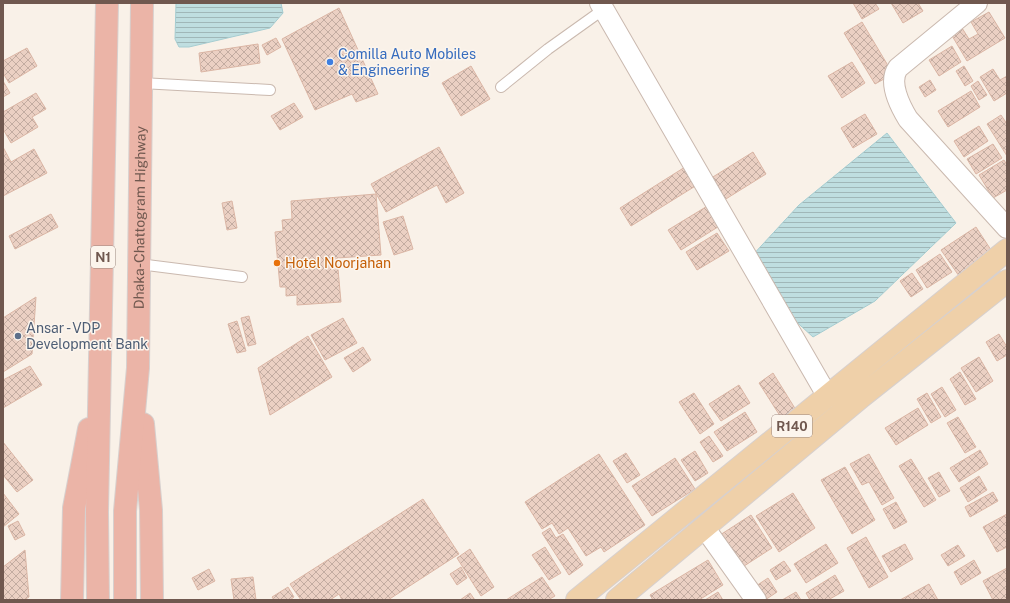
<svg xmlns="http://www.w3.org/2000/svg" width="1010" height="603" viewBox="0 0 1010 603" font-family="'Public Sans',sans-serif">
<defs>
<pattern id="water-rules" width="6" height="5" patternUnits="userSpaceOnUse"><rect width="6" height="5" fill="#bfdee0"/><path d="M0 2.5h6" fill="none" stroke="#a0b7b8"/></pattern>
<pattern id="building-cross-hatch" width="8" height="8" patternUnits="userSpaceOnUse"><rect width="8" height="8" fill="#ebd0c3"/><path d="M0 0l8 8M0 8l8-8" fill="none" stroke="#c3aca1"/></pattern>
</defs>
<rect width="100%" height="100%" fill="#f9f1e8"/>
<path fill="url(#water-rules)" stroke="#a6cdd1" d="M 176,3 L 281,3 L 283,13 L 270,28 L 189,47 L 179,47 L 175,39 Z
M 887,133 L 956,223 L 875,301 L 813,337 L 778,305 L 750,258 L 799,205 Z"/>
<path fill="url(#building-cross-hatch)" stroke="#dbb6a5" d="M 853,3 L 875,3 L 879,9 L 862,19 Z
M 891,3 L 918,3 L 923,11 L 903,23 Z
M 339,8 L 378,94 L 356,102 L 352,94 L 315,110 L 282,39 Z
M 989,12 L 1005,38 L 967,61 L 951,34 L 962,28 L 969,39 L 978,34 L 971,22 Z
M 862,22 L 893,74 L 875,84 L 844,33 Z
M 276,38 L 281,47 L 267,55 L 262,45 Z
M 258,44 L 260,63 L 201,72 L 199,53 Z
M 952,46 L 961,62 L 939,76 L 929,60 Z
M 27,48 L 37,66 L 9,83 L 3,73 L 3,61 Z
M 852,62 L 865,83 L 842,98 L 828,76 Z
M 471,66 L 490,99 L 461,116 L 442,83 Z
M 964,66 L 973,81 L 965,86 L 956,71 Z
M 993,69 L 1000,80 L 1007,76 L 1007,93 L 994,101 L 980,77 Z
M 930,80 L 936,90 L 925,97 L 919,87 Z
M 3,81 L 10,93 L 3,97 Z
M 978,81 L 987,95 L 979,100 L 971,86 Z
M 971,91 L 980,107 L 948,127 L 938,111 Z
M 36,93 L 46,109 L 32,117 L 38,127 L 11,143 L 3,129 L 3,112 Z
M 294,103 L 303,117 L 280,130 L 271,116 Z
M 865,114 L 877,134 L 853,148 L 841,128 Z
M 1001,115 L 1007,124 L 1007,156 L 987,124 Z
M 979,126 L 988,141 L 964,157 L 954,141 Z
M 993,144 L 1002,158 L 976,174 L 967,159 Z
M 3,147 L 11,162 L 34,149 L 47,173 L 3,196 Z
M 439,147 L 464,193 L 446,203 L 437,185 L 386,212 L 371,184 Z
M 753,152 L 766,174 L 721,202 L 708,180 Z
M 1004,160 L 1007,165 L 1007,190 L 993,198 L 979,175 Z
M 685,167 L 697,185 L 631,226 L 620,208 Z
M 376,194 L 381,255 L 337,258 L 341,302 L 297,305 L 297,295 L 286,296 L 286,287 L 280,287 L 275,232 L 283,231 L 282,220 L 292,219 L 291,201 Z
M 232,201 L 237,228 L 227,230 L 222,203 Z
M 709,205 L 721,225 L 681,250 L 668,230 Z
M 51,214 L 58,227 L 15,249 L 9,236 Z
M 403,216 L 413,249 L 394,255 L 383,222 Z
M 976,227 L 993,253 L 959,276 L 941,250 Z
M 717,233 L 729,251 L 697,270 L 686,252 Z
M 940,254 L 952,272 L 927,288 L 916,270 Z
M 912,273 L 923,289 L 911,297 L 900,281 Z
M 36,297 L 32,354 L 3,372 L 3,318 Z
M 249,316 L 256,344 L 248,346 L 241,318 Z
M 343,318 L 357,343 L 325,360 L 311,335 Z
M 237,321 L 246,351 L 237,353 L 228,324 Z
M 999,334 L 1007,347 L 1007,355 L 997,361 L 986,342 Z
M 308,336 L 332,377 L 270,415 L 258,368 Z
M 363,347 L 371,360 L 353,372 L 344,358 Z
M 979,357 L 993,381 L 976,392 L 961,368 Z
M 30,366 L 42,385 L 3,408 L 3,380 Z
M 960,372 L 976,399 L 965,405 L 950,379 Z
M 773,373 L 796,410 L 782,419 L 759,383 Z
M 739,385 L 750,403 L 721,421 L 709,404 Z
M 942,387 L 956,410 L 945,417 L 931,394 Z
M 694,393 L 714,424 L 700,434 L 679,402 Z
M 927,393 L 941,417 L 931,423 L 917,399 Z
M 918,408 L 928,425 L 896,445 L 885,428 Z
M 745,412 L 757,432 L 727,451 L 714,432 Z
M 958,417 L 976,447 L 965,453 L 947,423 Z
M 709,436 L 723,456 L 713,462 L 700,442 Z
M 3,442 L 33,480 L 17,492 L 3,475 Z
M 980,450 L 988,464 L 959,482 L 950,468 Z
M 695,451 L 708,473 L 695,481 L 681,460 Z
M 626,453 L 640,475 L 627,483 L 613,461 Z
M 599,454 L 645,525 L 604,552 L 601,547 L 586,556 L 568,528 L 559,534 L 552,523 L 542,529 L 525,502 Z
M 869,454 L 894,498 L 882,505 L 869,482 L 862,485 L 850,464 Z
M 675,458 L 695,489 L 652,516 L 632,486 Z
M 911,459 L 936,500 L 924,507 L 899,466 Z
M 845,467 L 875,520 L 852,534 L 821,480 Z
M 939,472 L 950,491 L 939,497 L 928,478 Z
M 979,476 L 987,490 L 968,502 L 960,488 Z
M 993,492 L 998,501 L 970,517 L 965,507 Z
M 3,493 L 19,514 L 3,527 Z
M 793,493 L 815,528 L 779,552 L 756,516 Z
M 423,499 L 459,554 L 388,600 L 342,600 L 339,594 L 330,600 L 301,600 L 290,584 Z
M 896,502 L 907,522 L 894,529 L 883,509 Z
M 1007,514 L 1007,547 L 997,552 L 983,527 Z
M 751,515 L 772,548 L 741,568 L 720,535 Z
M 18,521 L 25,535 L 15,540 L 8,526 Z
M 550,528 L 556,538 L 563,534 L 583,565 L 569,575 L 542,533 Z
M 866,537 L 888,577 L 869,588 L 847,548 Z
M 826,544 L 838,563 L 806,583 L 794,564 Z
M 905,544 L 913,559 L 891,572 L 882,556 Z
M 958,545 L 965,556 L 948,566 L 941,555 Z
M 545,547 L 561,573 L 549,580 L 532,555 Z
M 470,549 L 494,587 L 481,596 L 457,558 Z
M 25,550 L 29,597 L 24,600 L 3,600 L 3,567 Z
M 708,560 L 723,585 L 699,600 L 653,600 L 650,595 Z
M 974,560 L 981,573 L 961,585 L 954,572 Z
M 784,561 L 791,571 L 776,580 L 770,570 Z
M 461,567 L 467,578 L 457,585 L 450,574 Z
M 1007,568 L 1007,600 L 993,600 L 983,581 Z
M 209,569 L 215,581 L 198,590 L 192,578 Z
M 835,575 L 844,591 L 828,600 L 810,600 L 806,593 Z
M 253,577 L 256,600 L 234,600 L 231,579 Z
M 542,577 L 555,596 L 548,600 L 506,600 Z
M 768,578 L 777,592 L 765,600 L 756,586 Z
M 929,584 L 938,600 L 900,600 Z
M 288,587 L 294,597 L 290,600 L 274,600 L 272,597 Z
M 718,592 L 723,600 L 705,600 Z
M 796,592 L 801,600 L 782,600 Z
M 470,593 L 475,600 L 460,600 Z"/>
<g fill="none" stroke-linecap="round" stroke-linejoin="round">
<g stroke="#cab9af" stroke-width="12">
<path id="lane" d="M 141,83 L 270,90
M 501,87 L 548,49 L 604,9
M 139,264 L 242,277"/>
</g>
<g stroke="#cab9af" stroke-width="22">
<path id="street" d="M 600,3 L 828,397
M 977,3 L 898,68 C 888,82 900,106 908,119 L 1007,228
M 704,527 L 756,600"/>
</g>
<g stroke="#d7d0ce" stroke-width="24">
<path id="primary" d="M 577,600 L 1007,250
M 617,600 L 862,396 L 1007,281"/>
</g>
<g stroke="#d7d0ce" stroke-width="24">
<g id="highway">
<path d="M 143,424 L 151,510 L 152,600"/>
<path d="M 72,600 L 74,508 L 89,429"/>
<path d="M 98,600 L 97,512 L 107,3"/>
<path id="s1" d="M 125,600 L 125,511 L 138,368 L 142,3"/>
</g>
</g>
<use href="#lane" stroke="#fff" stroke-width="10"/>
<use href="#street" stroke="#fff" stroke-width="20"/>
<use href="#primary" stroke="#efd0a9" stroke-width="22"/>
<use href="#highway" stroke="#ebb4a7" stroke-width="22"/>
</g>
<circle fill="#3f7fe0" stroke="#fcf5ed" stroke-width="1.5" cx="330" cy="62" r="4"/>
<circle fill="#e8710a" stroke="#fcf5ed" stroke-width="1.5" cx="277" cy="263" r="4"/>
<circle fill="#5c6f8a" stroke="#fcf5ed" stroke-width="1.5" cx="18" cy="336" r="4"/>
<g text-anchor="middle" dominant-baseline="central" stroke-width="3" stroke-linejoin="round" paint-order="stroke">
<g fill="#fcf5ed" stroke="#9a877e" stroke-width="1">
<rect x="91" y="246" width="24" height="22" rx="3"/>
<rect x="772" y="415" width="40" height="22" rx="3"/>
</g>
<g font-size="13" font-weight="bold" fill="#70584f">
<text x="103" y="257">N1</text>
<text x="792" y="426">R140</text>
</g>
<g font-size="14" fill="#366cbe" stroke="#fcf5ed" text-anchor="start">
<text x="338" y="54">Comilla Auto Mobiles<tspan x="338" dy="16">&amp; Engineering</tspan></text>
</g>
<g font-size="14" fill="#70584f" stroke="#fcf5ed">
<text stroke="none"><textPath href="#s1" startOffset="383">Dhaka-Chattogram Highway</textPath></text>
</g>
<g font-size="14" fill="#c56008" stroke="#fcf5ed" text-anchor="start">
<text x="285" y="263">Hotel Noorjahan</text>
</g>
<g font-size="14" fill="#4e5e75" stroke="#fcf5ed" text-anchor="start">
<text x="26" y="328">Ansar - VDP<tspan x="26" dy="16">Development Bank</tspan></text>
</g>
</g>
<rect width="1010" height="603" fill="none" stroke="#70584f" stroke-width="8"/>
</svg>
